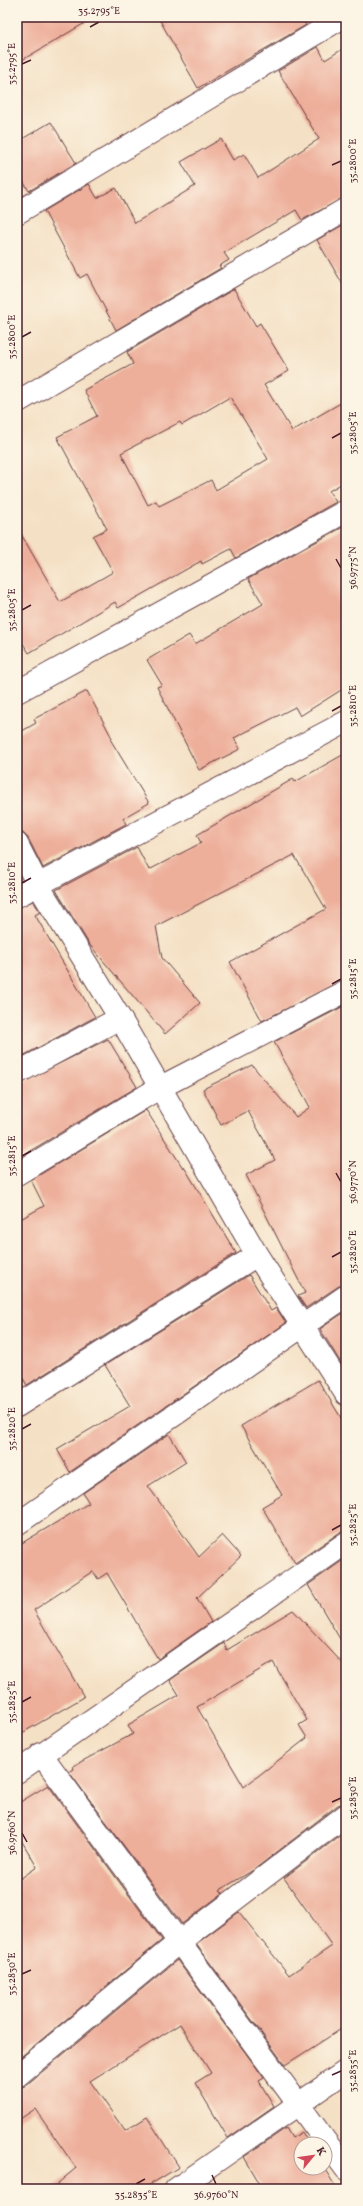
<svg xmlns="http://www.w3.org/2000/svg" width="363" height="2206" viewBox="0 0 363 2206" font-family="Vollkorn,serif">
<rect width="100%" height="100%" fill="#fcf5e5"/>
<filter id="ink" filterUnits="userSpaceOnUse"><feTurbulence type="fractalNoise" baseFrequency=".025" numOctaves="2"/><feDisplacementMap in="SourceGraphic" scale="8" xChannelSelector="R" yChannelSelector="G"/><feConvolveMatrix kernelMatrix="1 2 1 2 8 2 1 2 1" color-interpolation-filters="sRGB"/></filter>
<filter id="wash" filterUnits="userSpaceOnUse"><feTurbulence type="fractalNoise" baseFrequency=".012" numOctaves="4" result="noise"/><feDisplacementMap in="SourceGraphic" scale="16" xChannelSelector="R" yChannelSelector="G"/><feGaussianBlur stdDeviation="0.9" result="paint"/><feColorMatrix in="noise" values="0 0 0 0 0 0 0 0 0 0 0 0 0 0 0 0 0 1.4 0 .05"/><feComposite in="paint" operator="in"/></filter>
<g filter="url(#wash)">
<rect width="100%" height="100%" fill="#f4e0c4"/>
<g id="blocks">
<path fill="#edae9a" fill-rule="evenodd" d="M 17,17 L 95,17 L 17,63 Z
M 158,17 L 301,17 L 306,25 L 198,88 Z
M 318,47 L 325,60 L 346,47 L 346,197 L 302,220 L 296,210 L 224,253 L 229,260 L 219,266 L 221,268 L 116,330 L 87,274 L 80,278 L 44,211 L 89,184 L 97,198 L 116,188 L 135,223 L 195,186 L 181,162 L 221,139 L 233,160 L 244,154 L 258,178 L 319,139 L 278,71 Z
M 51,122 L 76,163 L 29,191 L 17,171 L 17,142 Z
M 346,223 L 346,290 L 317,240 Z
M 234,289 L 256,326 L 260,323 L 289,371 L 264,385 L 292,431 L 346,400 L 346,481 L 329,491 L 336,502 L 236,558 L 231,549 L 202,564 L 201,561 L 118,608 L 115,602 L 29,653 L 17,634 L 17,527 L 60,602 L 113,572 L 93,536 L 107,529 L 57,437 L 97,416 L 84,390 L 133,364 L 127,352 ZM 230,397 L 268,459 L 216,490 L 211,480 L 159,506 L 156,501 L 148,505 L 121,453 L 180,422 L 182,425 Z
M 343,527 L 346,532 L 346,687 L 300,716 L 295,707 L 234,738 L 240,749 L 199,770 L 157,687 L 162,685 L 147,660 L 189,635 L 195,644 L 263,604 L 248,579 Z
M 87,691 L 112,738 L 110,739 L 149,803 L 123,818 L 126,824 L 43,868 L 28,838 L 23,833 L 17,832 L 17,734 L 36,723 L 34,719 Z
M 346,753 L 346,979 L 262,1021 L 230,962 L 326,909 L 294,855 L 156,926 L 162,958 L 200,1003 L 165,1034 L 89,944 L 56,890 L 137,847 L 149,870 L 201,843 L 197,835 L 293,779 L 295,782 Z
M 33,901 L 40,912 L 35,915 L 95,1017 L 17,1059 L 17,908 Z
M 346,1005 L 346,1284 L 339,1286 L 306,1308 L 298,1296 L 305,1293 L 246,1175 L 275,1160 L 248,1111 L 221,1125 L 203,1089 L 252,1065 L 296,1117 L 310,1107 L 274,1042 Z
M 108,1039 L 137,1087 L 20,1157 L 17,1150 L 17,1085 Z
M 146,1110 L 183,1168 L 184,1167 L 236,1253 L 27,1385 L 17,1369 L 17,1221 L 44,1206 L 31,1180 Z
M 249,1275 L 271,1311 L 276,1308 L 286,1323 L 70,1472 L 57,1449 L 130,1406 L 105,1365 Z
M 346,1311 L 346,1371 L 320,1329 Z
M 318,1380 L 346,1426 L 346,1531 L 339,1533 L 295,1563 L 262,1507 L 282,1495 L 241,1426 Z
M 169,1434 L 186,1462 L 148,1486 L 199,1557 L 222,1535 L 241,1556 L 197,1598 L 211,1622 L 158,1659 L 107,1573 L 98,1579 L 93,1571 L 34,1610 L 84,1697 L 17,1736 L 17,1546 L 89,1503 L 83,1493 Z
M 346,1558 L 346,1649 L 308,1585 Z
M 293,1610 L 346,1667 L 346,1803 L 338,1805 L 255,1869 L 220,1890 L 223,1893 L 182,1924 L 69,1772 L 74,1769 L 73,1766 L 133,1734 L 128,1725 L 179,1695 L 170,1680 L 224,1643 L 227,1650 ZM 273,1662 L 307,1720 L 299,1725 L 307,1738 L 244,1787 L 197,1707 Z
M 48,1785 L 162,1940 L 17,2060 L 17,1881 L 37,1867 L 17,1833 L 17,1804 Z
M 346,1831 L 346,2026 L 285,2065 L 196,1944 L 239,1912 L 289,1975 L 332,1946 L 284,1878 Z
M 177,1960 L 264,2078 L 259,2081 L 274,2106 L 228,2138 L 195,2083 L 211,2073 L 180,2024 L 90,2081 L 125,2131 L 147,2117 L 179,2167 L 143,2189 L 51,2189 L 76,2168 L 35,2109 L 17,2121 L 17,2088 L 25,2086 Z
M 286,2128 L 292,2138 L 302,2132 L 309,2144 L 301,2144 L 301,2168 L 324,2168 L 337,2189 L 263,2189 L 244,2157 Z"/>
</g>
</g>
<g filter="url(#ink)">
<use href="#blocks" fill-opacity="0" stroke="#643c42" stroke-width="1"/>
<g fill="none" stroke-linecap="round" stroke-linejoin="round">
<g stroke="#643c42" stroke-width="24">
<path id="minor" d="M 17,213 L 343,17
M 17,402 L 346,209
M 17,692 L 346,511
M 17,844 L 38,885 L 120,1018 L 257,1255 L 346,1394
M 17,896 L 346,722
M 17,1073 L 120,1018
M 17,1174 L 159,1088 L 346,991
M 17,1406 L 257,1255
M 17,1524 L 346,1296
M 41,1754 L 346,2169
M 17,1772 L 346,1543
M 17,2076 L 179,1942 L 346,1815
M 176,2189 L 346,2071"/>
</g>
<use href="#minor" stroke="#fff" stroke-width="22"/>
</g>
</g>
<path fill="none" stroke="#4a1f2b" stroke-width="1.5" d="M 90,27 L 99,22M 22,64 L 31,60M 332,165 L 341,161M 22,337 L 31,332M 332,438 L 341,433M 336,559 L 341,568M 22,610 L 31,605M 332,711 L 341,706M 22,883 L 31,878M 332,984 L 341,979M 22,1156 L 31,1151M 336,1173 L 341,1182M 332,1257 L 341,1252M 22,1429 L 31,1424M 332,1530 L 341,1525M 22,1702 L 31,1697M 332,1802 L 341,1798M 22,1833 L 27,1842M 22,1974 L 31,1970M 332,2075 L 341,2071M 212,2175 L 216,2184M 136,2184 L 145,2179"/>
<rect width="363" height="2206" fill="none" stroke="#fcf5e5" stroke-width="44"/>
<g transform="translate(313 2156) rotate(61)"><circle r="19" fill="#fcf5e5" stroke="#b59f9b"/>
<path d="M0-3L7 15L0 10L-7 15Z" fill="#d1495b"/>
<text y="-6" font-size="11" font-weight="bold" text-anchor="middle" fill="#4a1f2b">K</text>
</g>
<rect x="22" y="22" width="319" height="2162" fill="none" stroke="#4a1f2b" stroke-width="1.5"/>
<g font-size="10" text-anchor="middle" fill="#4a1f2b">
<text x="99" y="14">35.2795°E</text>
<text transform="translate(11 64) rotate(-90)" y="4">35.2795°E</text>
<text transform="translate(352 161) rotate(-90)" y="4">35.2800°E</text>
<text transform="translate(11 337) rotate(-90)" y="4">35.2800°E</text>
<text transform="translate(352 433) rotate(-90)" y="4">35.2805°E</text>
<text transform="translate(352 568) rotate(-90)" y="4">36.9775°N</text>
<text transform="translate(11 610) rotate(-90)" y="4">35.2805°E</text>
<text transform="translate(352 706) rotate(-90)" y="4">35.2810°E</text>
<text transform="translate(11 883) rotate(-90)" y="4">35.2810°E</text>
<text transform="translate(352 979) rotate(-90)" y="4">35.2815°E</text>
<text transform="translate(11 1156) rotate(-90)" y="4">35.2815°E</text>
<text transform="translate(352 1182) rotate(-90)" y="4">36.9770°N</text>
<text transform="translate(352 1252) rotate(-90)" y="4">35.2820°E</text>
<text transform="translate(11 1429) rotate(-90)" y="4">35.2820°E</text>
<text transform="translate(352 1525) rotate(-90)" y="4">35.2825°E</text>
<text transform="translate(11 1702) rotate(-90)" y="4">35.2825°E</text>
<text transform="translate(352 1798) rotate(-90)" y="4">35.2830°E</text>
<text transform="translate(11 1833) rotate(-90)" y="4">36.9760°N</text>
<text transform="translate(11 1974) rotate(-90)" y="4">35.2830°E</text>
<text transform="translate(352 2071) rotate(-90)" y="4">35.2835°E</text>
<text x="136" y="2198">35.2835°E</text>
<text x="216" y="2198">36.9760°N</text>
</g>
</svg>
